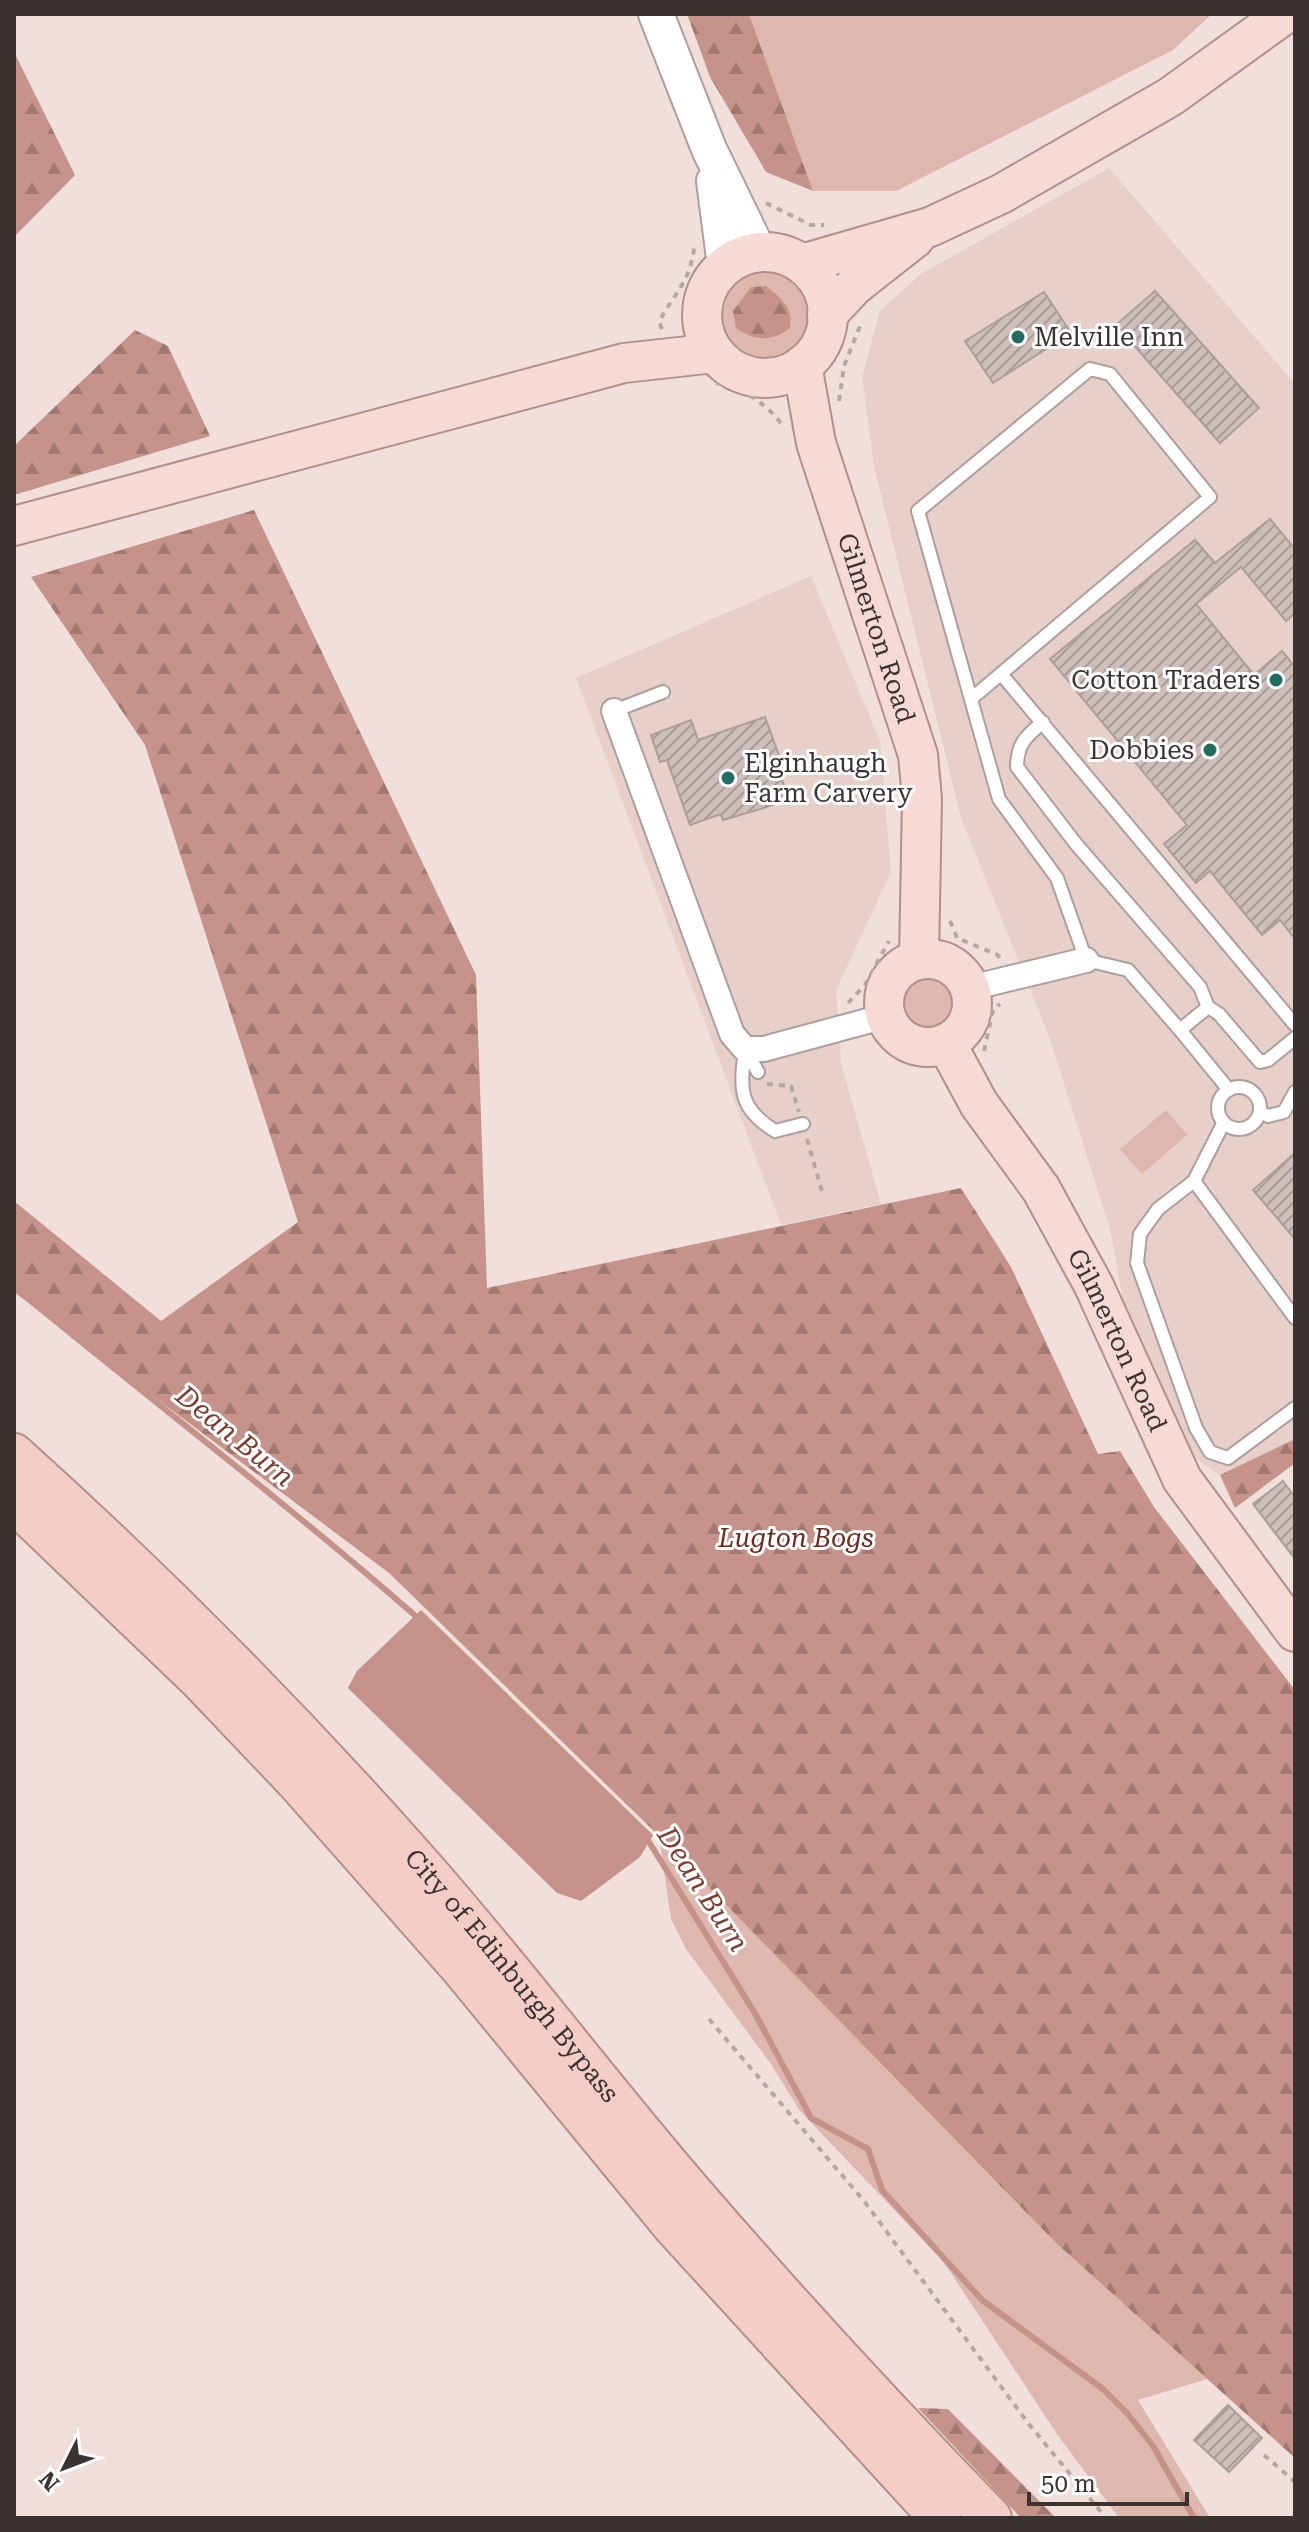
<svg xmlns="http://www.w3.org/2000/svg" width="1309" height="2532" viewBox="0 0 1309 2532" font-family="'Roboto Serif',serif">
<defs>
<pattern id="forest-firs" width="22" height="20" patternUnits="userSpaceOnUse" patternTransform="scale(2)"><rect width="22" height="20" fill="#c59389"/><path d="M5 1l3.5 6h-7zM16 11l3.5 6h-7z" fill="#a17971"/></pattern>
<pattern id="building-hatch" width="6" height="6" patternUnits="userSpaceOnUse" patternTransform="scale(2)"><rect width="6" height="6" fill="#cebeba"/><path d="M-1 1l2-2M0 6l6-6M5 7l2-2" fill="none" stroke="#a89b98"/></pattern>
</defs>
<rect width="100%" height="100%" fill="#f0dfdb"/>
<path fill="#e7cfca" d="M 1109,168 L 1295,384 L 1295,1439 L 1220,1475 L 1192,1456 L 1124,1306 L 1110,1229 L 1050,1039 L 961,818 L 874,466 L 862,377 L 880,311 L 921,274 Z
M 811,576 L 880,741 L 891,872 L 836,990 L 841,1063 L 881,1204 L 781,1225 L 576,678 Z"/>
<path fill="#deb7af" d="M 749,14 L 1212,14 L 1173,50 L 896,191 L 813,191 Z
M722 314a44 44 0 1 1 88 0a44 44 0 1 1-88 0Z
M897 1002a31 31 0 1 1 62 0a31 31 0 1 1-62 0Z
M 1166,1110 L 1187,1135 L 1142,1174 L 1120,1149 Z
M 659,1836 L 1056,2243 L 1207,2379 L 1138,2400 L 1210,2518 L 1119,2518 L 1057,2434 L 943,2261 L 800,2111 L 771,2064 L 686,1949 L 671,1919 Z"/>
<path fill="url(#forest-firs)" d="M 687,14 L 749,14 L 813,191 L 766,172 L 710,77 Z
M 14,52 L 75,175 L 14,237 Z
M 766,286 C 782,299 793,307 790,328 C 772,342 754,341 736,328 L 733,311 L 751,287 Z
M 135,330 L 168,346 L 210,436 L 14,495 L 14,446 Z
M 254,510 L 476,975 L 487,1288 L 961,1188 L 1011,1267 L 1098,1454 L 1120,1451 L 1154,1507 L 1295,1690 L 1295,2458 L 1056,2243 L 659,1836 L 389,1573 L 14,1292 L 14,1201 L 161,1321 L 298,1222 L 145,745 L 31,577 Z
M 1295,1439 L 1295,1463 L 1235,1508 L 1220,1475 Z
M 918,2408 L 948,2409 L 1056,2518 L 1021,2518 Z"/>
<path fill="#c49288" d="M 421,1610 L 653,1835 L 640,1857 L 581,1901 L 557,1893 L 348,1688 L 357,1671 Z"/>
<g fill="none" stroke-linecap="round" stroke-linejoin="round">
<path stroke="#c49288" stroke-width="6" d="M 14,1287 C 148,1398 288,1504 419,1619
M 646,1837 L 756,2015 L 811,2118 L 868,2149 L 882,2190 L 982,2300 L 1103,2389 L 1127,2413 L 1153,2446 L 1194,2518"/>
</g>
<path fill="url(#building-hatch)" stroke="#ae9e9b" stroke-width="2" d="M 1155,291 L 1259,408 L 1220,443 L 1116,325 Z
M 1044,292 L 1071,333 L 993,383 L 965,341 Z
M 1270,519 L 1295,549 L 1295,613 L 1286,621 L 1241,567 L 1196,604 L 1254,675 L 1282,651 L 1295,667 L 1295,939 L 1280,920 L 1262,935 L 1210,871 L 1196,883 L 1164,844 L 1187,825 L 1050,659 L 1195,540 L 1215,563 Z
M 765,717 L 781,761 L 776,763 L 787,794 L 779,797 L 781,802 L 764,808 L 723,820 L 721,814 L 690,825 L 667,760 L 660,762 L 651,735 L 691,720 L 698,740 Z
M 1295,1153 L 1295,1239 L 1253,1190 Z
M 1283,1481 L 1295,1497 L 1295,1559 L 1253,1504 Z
M 1228,2405 L 1262,2438 L 1229,2472 L 1194,2440 Z"/>
<g fill="none" stroke-linecap="round" stroke-linejoin="round">
<g stroke="#af9f9c" stroke-width="16">
<path id="service" d="M 1002,675 L 1295,1025
M 971,699 L 1210,497 L 1110,374 L 1090,369 L 918,511 L 999,799 L 1057,878 L 1086,960 L 1128,970 L 1180,1030 L 1208,1007 L 1200,987 L 1076,844 L 1017,767 C 1017,744 1026,736 1043,722
M 614,711 L 663,692
M 1208,1007 L 1219,1014 L 1260,1062 L 1268,1060 L 1295,1038
M 1180,1030 L 1229,1090
M 745,1049 C 740,1089 738,1108 775,1131 L 803,1124
M 745,1049 L 758,1072
M1218 1108a21 21 0 1 1 42 0a21 21 0 1 1-42 0Z
M 1260,1112 L 1268,1116 L 1284,1112 L 1295,1092
M 1224,1122 L 1194,1181 L 1158,1209 L 1140,1234 L 1137,1263 L 1196,1428 L 1210,1452 L 1228,1458 L 1295,1408
M 1194,1181 L 1295,1318"/>
</g>
<g stroke="#af9f9c" stroke-width="28">
<path id="minor" d="M 614,711 L 732,1034 L 745,1049 L 764,1049 L 886,1016
M 970,988 L 1086,960"/>
</g>
<g stroke="#af9f9c" stroke-width="38">
<path id="secondary" d="M 656,14 L 709,149 L 759,252
M 714,181 L 725,266"/>
</g>
<g stroke="#b29088" stroke-width="42">
<g id="primary">
<circle cx="765" cy="315" r="63"/>
<path d="M 802,264 L 930,227 L 1001,194 L 1170,97 L 1285,14"/>
<path d="M 827,315 L 854,286 L 915,238"/>
<path id="s1" d="M 802,365 L 816,443 L 918,755 L 922,799 L 919,959"/>
<path d="M 14,526 L 624,363 L 715,353"/>
<circle cx="928" cy="1003" r="44"/>
<path id="s2" d="M 946,1043 L 979,1104 L 1041,1189 L 1094,1286 L 1182,1479 L 1295,1632"/>
</g>
</g>
<g stroke="#b29088" stroke-width="44">
<g id="trunk">
<path id="s3" d="M 14,1454 C 155,1581 287,1714 413,1856 C 511,1966 599,2085 696,2197 C 791,2307 890,2414 991,2518"/>
<path d="M 14,1502 L 198,1678 L 297,1782 L 462,1969 L 674,2227 L 940,2518"/>
</g>
</g>
<path stroke="#b5a7a4" stroke-width="4" stroke-dasharray="6 6" stroke-linecap="butt" d="M 766,203 L 811,225 L 824,225
M 662,329 L 659,322 C 674,293 690,283 694,248
M 716,383 C 743,388 764,402 781,423
M 839,401 L 844,366 L 862,321
M 950,921 L 957,938 L 998,955 L 1000,959
M 848,1003 L 865,985 L 889,941
M 886,1040 L 920,1059
M 984,1051 L 993,1010 L 1000,1004
M 767,1084 L 791,1086 L 799,1112
M 807,1139 L 823,1195
M 709,2019 L 864,2201 L 1028,2423 L 1106,2518
M 1264,2455 L 1295,2482"/>
<use href="#service" stroke="#fff" stroke-width="12"/>
<use href="#minor" stroke="#fff" stroke-width="24"/>
<use href="#secondary" stroke="#fff" stroke-width="34"/>
<use href="#primary" stroke="#f7dad4" stroke-width="38"/>
<use href="#trunk" stroke="#f4cec6" stroke-width="40"/>
</g>
<g fill="#246b61" stroke="#fff" stroke-width="3">
<circle cx="1018" cy="337" r="8"/>
<circle cx="1276" cy="680" r="8"/>
<circle cx="1210" cy="750" r="8"/>
<circle cx="728" cy="778" r="8"/>
</g>
<g text-anchor="middle" dominant-baseline="central" stroke-width="6" stroke-linejoin="round" paint-order="stroke">
<g font-size="26" fill="#3a3332" stroke="#fff" text-anchor="start">
<text x="1034" y="337">Melville Inn</text>
<text x="1260" y="680" text-anchor="end">Cotton Traders</text>
<text x="1194" y="750" text-anchor="end">Dobbies</text>
<text x="744" y="763">Elginhaugh<tspan x="744" dy="30">Farm Carvery</tspan></text>
</g>
<g font-size="26" fill="#3a3332" stroke="#fff">
<text stroke="none"><textPath href="#s1" startOffset="274">Gilmerton Road</textPath></text>
<text stroke="none"><textPath href="#s2" startOffset="344">Gilmerton Road</textPath></text>
<text stroke="none"><textPath href="#s3" startOffset="722">City of Edinburgh Bypass</textPath></text>
</g>
<g font-size="26" font-style="italic" fill="#682a1f" stroke="#fff">
<text x="796" y="1538">Lugton Bogs</text>
</g>
<g font-size="28" font-style="italic" fill="#7d3d31" stroke="#fff">
<text transform="translate(235 1436) rotate(39)">Dean Burn</text>
<text transform="translate(703 1889) rotate(57)">Dean Burn</text>
</g>
</g>
<rect width="1309" height="2532" fill="none" stroke="#3a3332" stroke-width="32"/>
<g transform="translate(64 2468) rotate(228)" stroke="#ffffff" stroke-width="6" paint-order="stroke">
<path d="M0-6L14 30L0 20L-14 30Z" fill="#3a3332"/>
<text y="-12" font-size="22" font-weight="bold" text-anchor="middle" fill="#3a3332">N</text>
</g>
<path d="M1029 2492v12h158v-12" fill="none" stroke="#3a3332" stroke-width="4"/>
<text x="1041" y="2492" font-size="24" fill="#3a3332" stroke="#ffffff" stroke-width="6" paint-order="stroke">50 m</text>
</svg>
